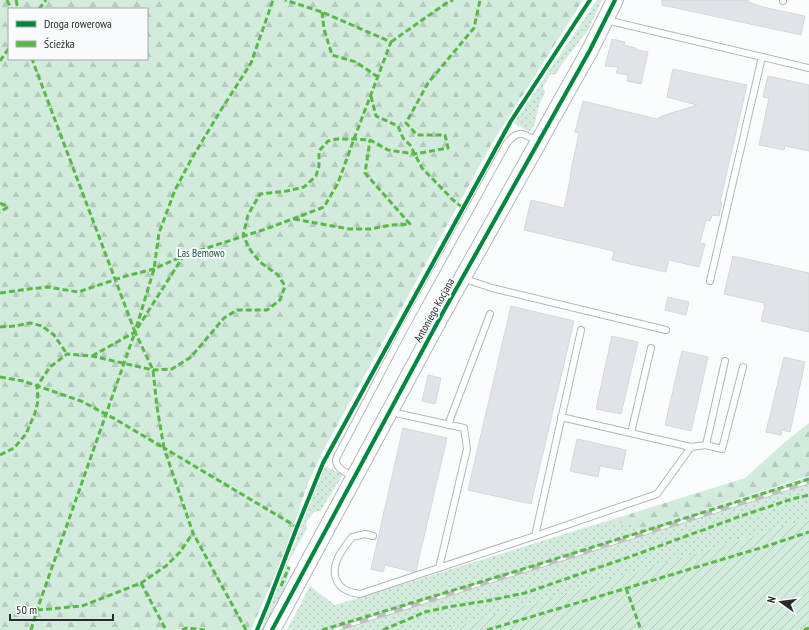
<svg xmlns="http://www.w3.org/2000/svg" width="809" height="630" viewBox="0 0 809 630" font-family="'PT Sans Narrow',sans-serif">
<defs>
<pattern id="grass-dots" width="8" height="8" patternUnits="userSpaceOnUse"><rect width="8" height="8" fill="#d2ebdd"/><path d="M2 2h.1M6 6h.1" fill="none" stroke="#b4cabe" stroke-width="1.8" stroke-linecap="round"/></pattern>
<pattern id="forest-firs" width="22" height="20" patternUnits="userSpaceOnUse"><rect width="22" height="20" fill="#d2ebdd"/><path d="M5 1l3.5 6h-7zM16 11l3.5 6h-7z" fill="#b4cabe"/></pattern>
<pattern id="garden-furrows" width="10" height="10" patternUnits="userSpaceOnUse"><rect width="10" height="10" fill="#d2ebdd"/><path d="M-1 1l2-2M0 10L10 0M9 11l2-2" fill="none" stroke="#b4cabe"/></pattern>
</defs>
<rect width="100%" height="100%" fill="#fbfcfd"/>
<path fill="url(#grass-dots)" d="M 597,0 L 602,0 L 588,30 L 562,64 L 556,74 L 550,75 L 543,87 L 545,93 L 539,105 L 534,126 L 529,132 L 514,123 Z
M 325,466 L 341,474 L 342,476 L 323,507 L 320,511 L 314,512 L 306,522 L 307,528 L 287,565 L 291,567 L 282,596 L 264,630 L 261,630 Z
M 809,477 L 809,519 L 445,630 L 287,630 L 310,586 L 335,605 L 607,521 L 648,528 Z"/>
<path fill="url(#forest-firs)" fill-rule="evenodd" d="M 0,0 L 583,0 L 491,145 L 322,453 L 307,486 L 284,554 L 251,630 L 0,630 ZM 9,9 L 147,9 L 147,59 L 9,59 Z
M 809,423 L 809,476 L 648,528 L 607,521 L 745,478 L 785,442 Z"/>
<path fill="url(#garden-furrows)" d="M 809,519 L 809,630 L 445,630 Z"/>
<path fill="#e0e4e9" stroke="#d6d7d9" d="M 662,0 L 749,0 L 748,2 L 763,7 L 805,16 L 801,35 L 662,5 Z
M 612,39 L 625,42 L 624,45 L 636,48 L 636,50 L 648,52 L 641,84 L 627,81 L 628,75 L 616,73 L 618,67 L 605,66 Z
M 673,69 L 747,85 L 720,202 L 722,202 L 719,216 L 712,215 L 710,221 L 706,220 L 700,243 L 705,244 L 699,267 L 669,260 L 666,272 L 612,260 L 614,251 L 524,230 L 531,200 L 564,208 L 571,175 L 570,175 L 579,133 L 575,132 L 583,101 L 657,119 L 662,116 L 697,105 L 667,97 Z
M 768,76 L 809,85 L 809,151 L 785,146 L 784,150 L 759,145 L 769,98 L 763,97 Z
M 733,256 L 809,273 L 809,332 L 761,321 L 765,306 L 764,306 L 764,303 L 724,294 Z
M 668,297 L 689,302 L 686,315 L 665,310 Z
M 511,306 L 574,321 L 531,504 L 468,490 Z
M 612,336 L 638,342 L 621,414 L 596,409 Z
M 682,351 L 708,357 L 691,431 L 665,425 Z
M 784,357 L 805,362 L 790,432 L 782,430 L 781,435 L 766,432 Z
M 428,375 L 441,378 L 435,404 L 422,401 Z
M 403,428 L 447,438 L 416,571 L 414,572 L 385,565 L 383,572 L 371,569 Z
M 577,439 L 626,450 L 622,470 L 600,466 L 598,477 L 570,471 Z"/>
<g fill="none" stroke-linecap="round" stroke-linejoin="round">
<g stroke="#b6b7b8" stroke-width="8">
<path id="service" d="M 783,1 L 783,0
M 606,20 L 809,68
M 464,277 L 471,281 L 492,288 L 666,330
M 710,281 L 762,57
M 391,412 L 464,428 L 467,449 L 439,568
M 561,417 L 691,447 L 706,445 L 725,361
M 448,425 L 490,314
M 631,433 L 651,348
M 706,445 L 722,449 L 743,367
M 353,476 C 347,473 336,469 336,460 C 336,458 338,455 339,453 L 402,333 L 507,143 C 519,129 523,133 538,142
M 373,536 L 365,534 L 352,537 C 347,544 340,552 337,560 C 332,572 335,586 348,591 C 352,593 356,593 360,594 L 535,536 L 657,494 L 691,447
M 535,536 L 581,330"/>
</g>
<g stroke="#b6b7b8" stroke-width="18">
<path id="tertiary" d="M 272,630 L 441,316 L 590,50 L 615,0"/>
</g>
<use href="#service" stroke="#feffff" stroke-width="6"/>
<use href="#tertiary" stroke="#feffff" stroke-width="16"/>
<g stroke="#bfbfbf" stroke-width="4.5">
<path id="rail" d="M 334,630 L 809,482"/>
</g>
<use href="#rail" stroke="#fafbfe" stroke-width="3" stroke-dasharray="9" stroke-linecap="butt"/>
<path stroke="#58b947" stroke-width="3" stroke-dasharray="6 3" stroke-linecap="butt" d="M 7,0 L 11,9
M 16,0 L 18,9
M 39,9 L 46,0
M 322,12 L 324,29 L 332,55 L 356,62 L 378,77
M 391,42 L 445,4 L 453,0
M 0,61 L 9,48
M 371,96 L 376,116 L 398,126 L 403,138 L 410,145 L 422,168 L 453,200 L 463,208
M 0,203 L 8,207 L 0,212
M 294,219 L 349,229 L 370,229 L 391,225 L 410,224 L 365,173 L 370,140
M 0,293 L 29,289 L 48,287 L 78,292 L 126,276 L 154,269 L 185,255 L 266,229 L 324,207 L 338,183 L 354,139 L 391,42 L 322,12 L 285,0
M 0,327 L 15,326 L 30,323 L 42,326 L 54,335 L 67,354
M 92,356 L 135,332 L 184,255
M 0,377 L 23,381 L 81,401 L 115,419 L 164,448 L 157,407 L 153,370 L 135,332 L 154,269 L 159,233 L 175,190 L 192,158 L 221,110 L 251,63 L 273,0
M 0,455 L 14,448 L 26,434 L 35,413 L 38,401 L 37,386 L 50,367 L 67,354 L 92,356 L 153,370 L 172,369 L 191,357 L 224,318 L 237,310 L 267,310 L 280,300 L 285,286 L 278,275 L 260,262 L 251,251 L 243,236 L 248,215 L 260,194 L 287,191 L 304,187 L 316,176 L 319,166 L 319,151 L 328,141 L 337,139 L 354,139 L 370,140 L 388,150 L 415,154 L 448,148 L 445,135 L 417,135 L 406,123 L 428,83 L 474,28 L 480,0
M 141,583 L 166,630
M 281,586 L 289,567
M 626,588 L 641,630
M 37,610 L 82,606 L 113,594 L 141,583 L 166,566 L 180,552 L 193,533
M 31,630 L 37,610 L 135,332 L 32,59
M 182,630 L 186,628 L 205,630
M 246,630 L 193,533 L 164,448 L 297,527
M 322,630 L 520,570 L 809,479
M 383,630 L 425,612 L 448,607 L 486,601 L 525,593 L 632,556 L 741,516 L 792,499 L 809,495
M 487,630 L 767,546 L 809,532
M 804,630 L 809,628"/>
<g stroke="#fafbfe" stroke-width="6">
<path id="cycleway" d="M 257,630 L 267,606 L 297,527 L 323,463 L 511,121 L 590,0
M 272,630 L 441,316 L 590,50 L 615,0"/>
</g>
<use href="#cycleway" stroke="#00873e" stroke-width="4"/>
</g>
<g text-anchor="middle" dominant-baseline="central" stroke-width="4" stroke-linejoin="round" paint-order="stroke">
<g font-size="11" fill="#1e5c3f" stroke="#fafbfe">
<text x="201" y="253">Las Bemowo</text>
</g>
<g font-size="11" fill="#2a2b2d" stroke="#fafbfe">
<text transform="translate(434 310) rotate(-61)">Antoniego Kocjana</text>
</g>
</g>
<rect x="8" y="8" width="140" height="52" fill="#fafbfe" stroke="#a7a8aa"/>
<rect x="16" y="21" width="20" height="6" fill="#00873e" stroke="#a7a8aa"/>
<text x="44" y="28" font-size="12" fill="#2a2b2d">Droga rowerowa</text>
<rect x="16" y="41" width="20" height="6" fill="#58b947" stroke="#a7a8aa"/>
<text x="44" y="48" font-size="12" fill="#2a2b2d">Ścieżka</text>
<g transform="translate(781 602) rotate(284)" stroke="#fafbfe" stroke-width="3" paint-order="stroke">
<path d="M0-3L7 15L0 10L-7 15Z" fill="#2a2b2d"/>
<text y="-6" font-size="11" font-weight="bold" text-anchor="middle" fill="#2a2b2d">N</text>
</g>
<path d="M10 614v6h103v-6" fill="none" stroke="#2a2b2d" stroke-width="2"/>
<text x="16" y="614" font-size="12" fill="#2a2b2d" stroke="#fafbfe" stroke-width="3" paint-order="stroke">50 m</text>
</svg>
